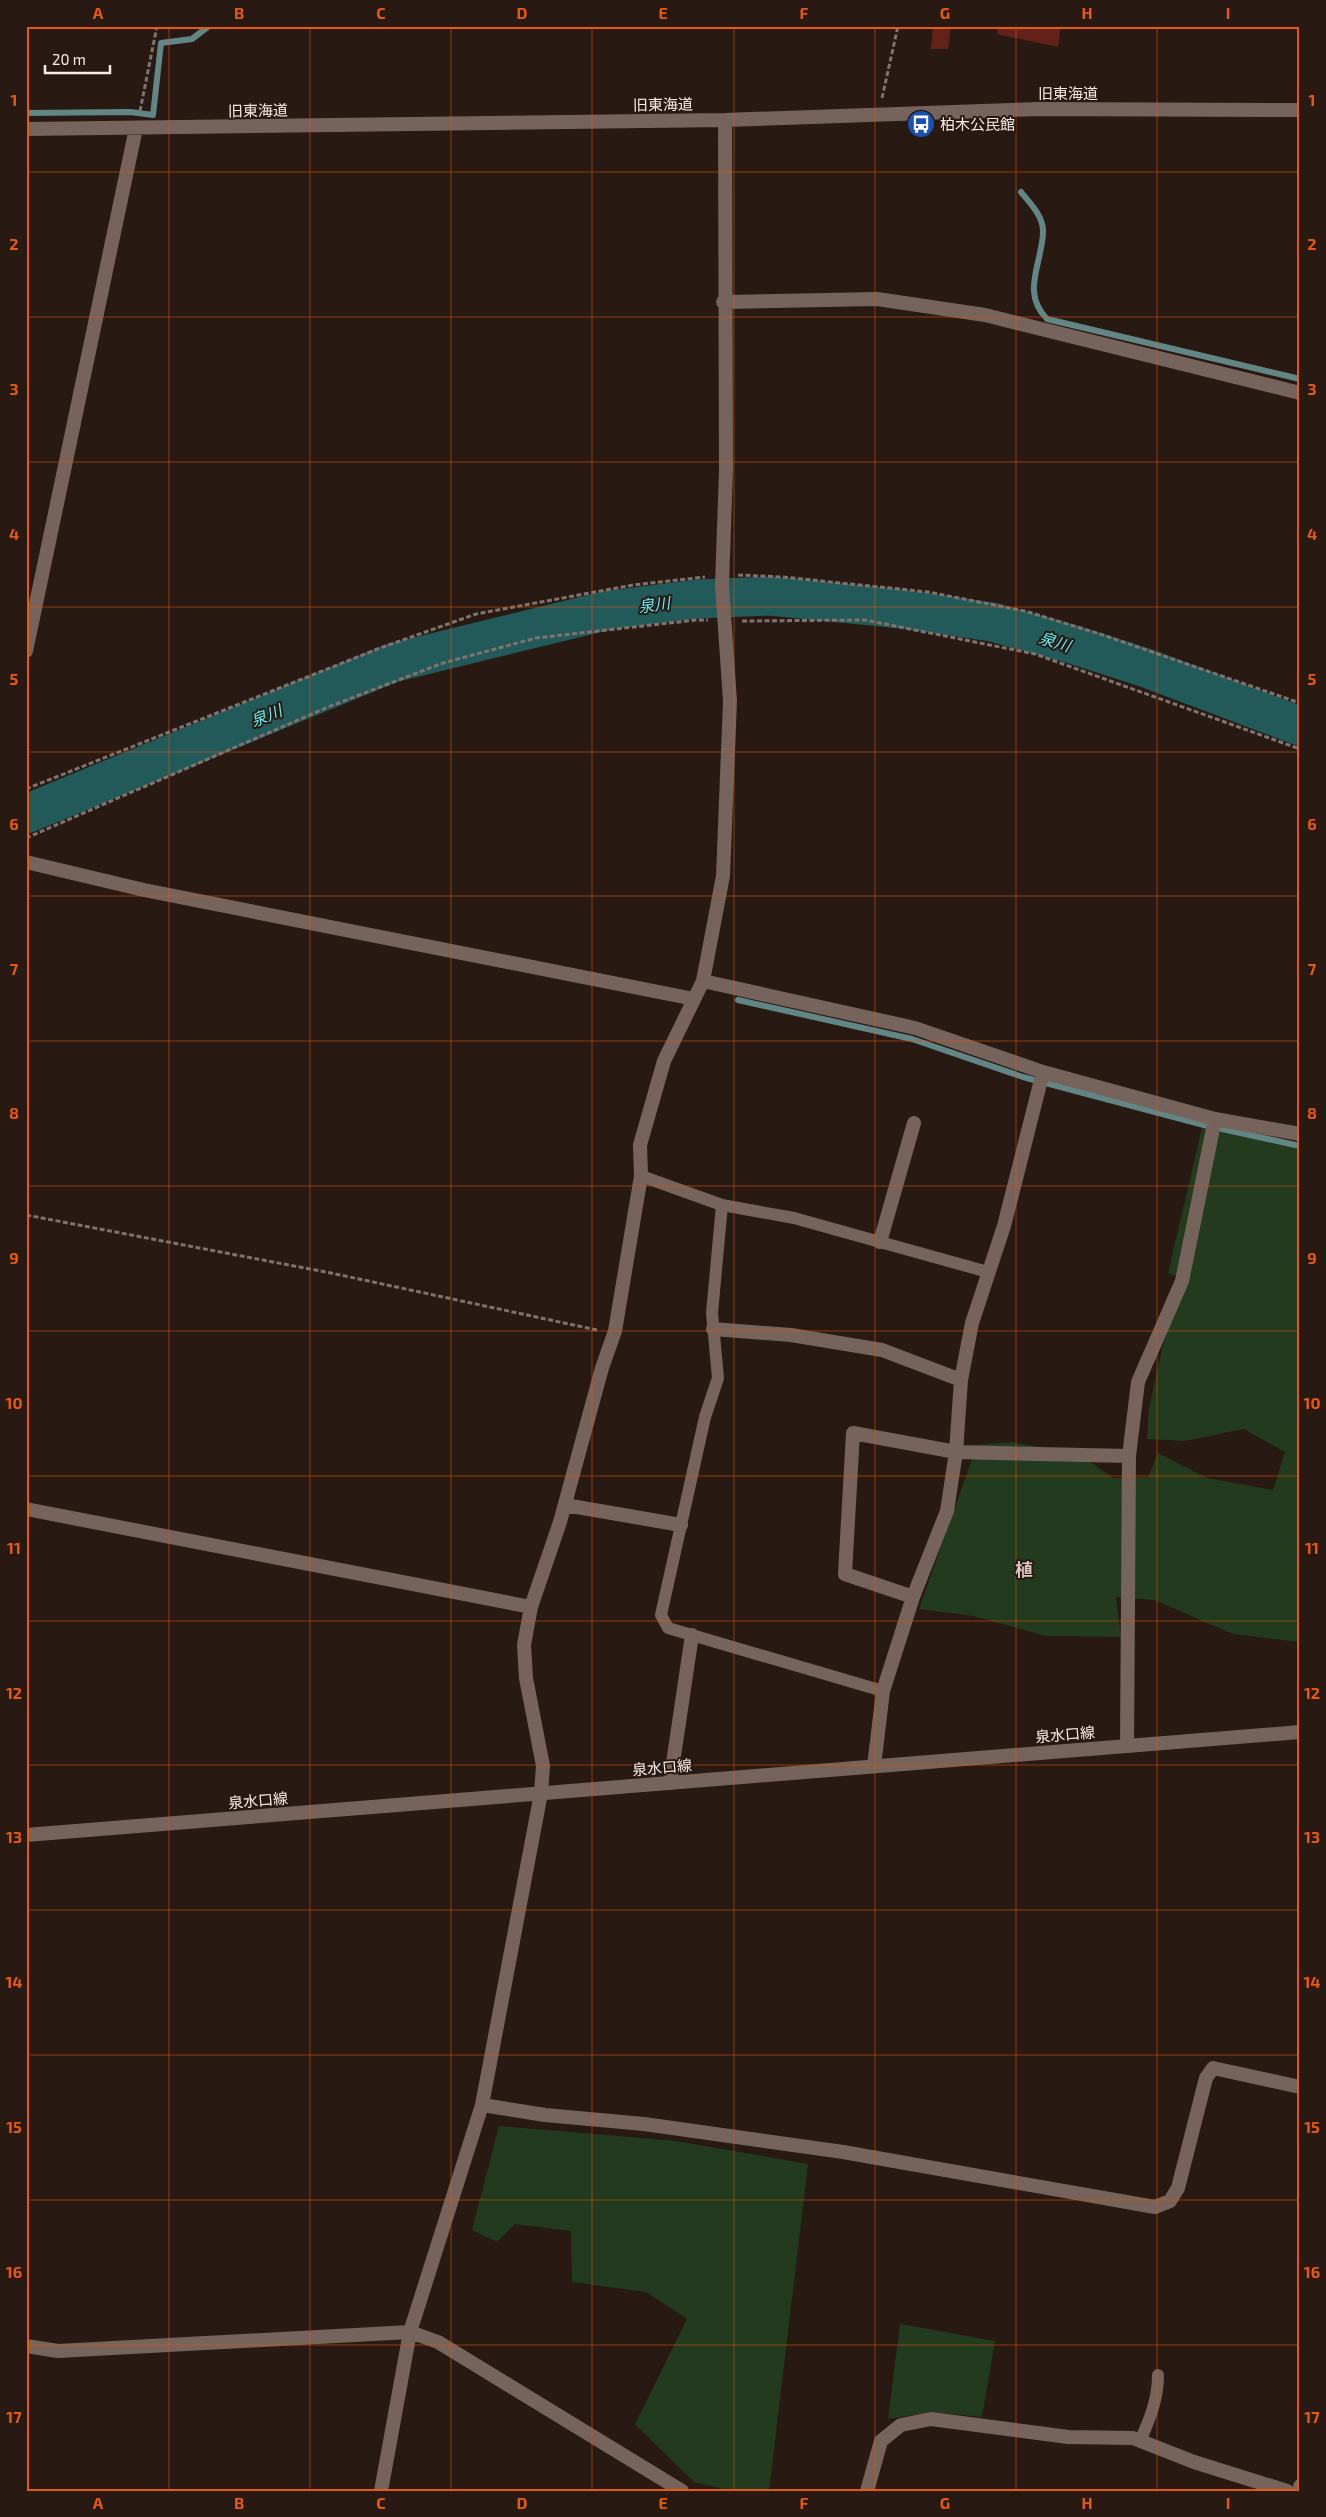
<svg xmlns="http://www.w3.org/2000/svg" width="1326" height="2517" viewBox="0 0 1326 2517" font-family="'Exo 2','Noto Sans JP',sans-serif">
<rect width="100%" height="100%" fill="#281913"/>
<path fill="#223b1e" d="M 1202,1128 L 1300,1143 L 1300,1642 L 1233,1634 L 1154,1600 L 1116,1597 L 1121,1637 L 1046,1636 L 973,1616 L 919,1609 L 977,1445 L 1012,1442 L 1080,1455 L 1113,1478 L 1148,1477 L 1158,1453 L 1207,1478 L 1273,1490 L 1285,1452 L 1244,1429 L 1185,1441 L 1147,1439 L 1149,1408 L 1178,1277 L 1168,1273 Z
M 499,2126 L 676,2141 L 808,2164 L 769,2491 L 732,2491 L 694,2482 L 635,2424 L 687,2319 L 646,2292 L 572,2282 L 571,2231 L 515,2224 L 497,2242 L 472,2230 Z
M 900,2324 L 995,2341 L 982,2417 L 932,2412 L 888,2419 Z"/>
<g fill="none" stroke-linecap="round" stroke-linejoin="round">
<path stroke="#628685" stroke-width="6" d="M 26,113 L 130,112 L 153,115 L 161,43 L 192,39 L 209,26
M 1021,192 C 1030,203 1043,216 1043,231 C 1043,262 1020,292 1047,319 L 1300,379
M 738,1000 L 912,1039 L 1023,1077 L 1204,1125 L 1300,1146"/>
<path stroke="#225a5a" stroke-width="39" d="M 26,814 L 392,663 L 609,610 L 697,599 L 770,596 L 902,609 L 992,622 L 1075,645 L 1146,668 L 1300,726"/>
</g>
<path fill="#632218" d="M 933,26 L 951,26 L 948,49 L 931,49 Z
M 998,26 L 1061,26 L 1058,47 L 997,34 Z"/>
<g fill="none" stroke-linecap="round" stroke-linejoin="round">
<path stroke="#80726d" stroke-width="3" stroke-dasharray="5 2.5" stroke-linecap="butt" d="M 882,98 L 898,26
M 140,111 L 157,26
M 738,575 L 783,577 L 928,592 L 1025,611 L 1103,635 L 1300,703
M 742,621 L 865,620 L 1035,654 L 1300,749
M 26,789 L 380,648 L 476,614 L 633,585 L 705,577
M 26,838 L 328,707 L 443,663 L 536,638 L 696,620 L 708,620
M 26,1215 L 331,1273 L 597,1330"/>
<path stroke="#76645c" stroke-width="12" d="M 641,1176 L 722,1205 L 794,1218 L 988,1272
M 722,1205 L 712,1313 L 718,1378 L 705,1417 L 661,1615 L 668,1628 L 883,1691
M 1140,2441 C 1150,2419 1158,2399 1158,2375"/>
<path stroke="#76645c" stroke-width="14" d="M 26,129 L 725,120 L 1037,109 L 1300,110
M 723,302 L 877,299 L 985,315 L 1300,393
M 26,651 L 136,128
M 26,862 L 144,890 L 694,999
M 703,981 L 915,1028 L 1043,1072 L 1215,1119 L 1300,1134
M 880,1242 L 914,1123
M 713,1329 L 791,1335 L 882,1350 L 961,1380
M 565,1505 L 681,1525
M 26,1509 L 531,1607
M 913,1597 L 845,1574 L 853,1433 L 956,1452 L 1129,1456
M 1127,1746 L 1129,1456 L 1138,1382 L 1182,1281 L 1215,1119
M 874,1766 L 883,1691 L 913,1597 L 947,1511 L 956,1452 L 961,1380 L 972,1323 L 1004,1226 L 1043,1072
M 670,1783 L 692,1635
M 482,2105 L 545,2115 L 644,2124 L 843,2152 L 1155,2207 L 1170,2201 L 1178,2188 L 1206,2078 L 1213,2068 L 1300,2087
M 26,2346 L 58,2351 L 410,2332 L 438,2342 L 682,2491
M 381,2491 L 410,2332 L 482,2105 L 541,1793 L 543,1766 L 526,1678 L 524,1645 L 531,1607 L 560,1522 L 602,1368 L 615,1331 L 641,1176 L 640,1145 L 664,1061 L 703,981 L 723,876 L 730,701 L 722,585 L 726,470 L 725,120
M 867,2491 L 881,2441 L 901,2425 L 931,2419 L 1068,2437 L 1133,2438 L 1194,2462 L 1287,2491
M 1299,2491 L 1300,2486"/>
<path stroke="#76645c" stroke-width="14" d="M 26,1835 L 1300,1732"/>
</g>
<path fill="none" stroke="#e8590c" stroke-width="1" stroke-opacity="0.55" d="M 169,26 L 169,2491M 310,26 L 310,2491M 451,26 L 451,2491M 592,26 L 592,2491M 734,26 L 734,2491M 875,26 L 875,2491M 1016,26 L 1016,2491M 1157,26 L 1157,2491M 26,172 L 1300,172M 26,317 L 1300,317M 26,462 L 1300,462M 26,607 L 1300,607M 26,752 L 1300,752M 26,896 L 1300,896M 26,1041 L 1300,1041M 26,1186 L 1300,1186M 26,1331 L 1300,1331M 26,1476 L 1300,1476M 26,1621 L 1300,1621M 26,1765 L 1300,1765M 26,1910 L 1300,1910M 26,2055 L 1300,2055M 26,2200 L 1300,2200M 26,2345 L 1300,2345"/>
<defs>
<g id="bus-disc" transform="scale(1.4375)"><circle r="9.5" fill="#1a4fb4" stroke="#281913"/><path d="M-5-6H5V4H4V6H2V4H-2V6H-4V4H-5ZM-3.5-4V0h7V-4ZM-3.5 1.2v1.5H-2V1.2ZM2 1.2v1.5H3.5V1.2Z" fill="#fff"/></g>
</defs>
<g fill-rule="evenodd">
<use href="#bus-disc" x="921" y="124"/>
</g>
<g text-anchor="middle" dominant-baseline="central" stroke-width="4" stroke-linejoin="round" paint-order="stroke">
<g font-size="15" fill="#f7ece8" stroke="#281913">
<text x="1068" y="93">旧東海道</text>
<text transform="translate(663 104) rotate(-1)">旧東海道</text>
<text transform="translate(258 110) rotate(-1)">旧東海道</text>
<text transform="translate(1065 1734) rotate(-5)">泉水口線</text>
<text transform="translate(662 1767) rotate(-5)">泉水口線</text>
<text transform="translate(258 1800) rotate(-5)">泉水口線</text>
</g>
<g font-size="15" fill="#f7ece8" stroke="#281913" text-anchor="start">
<text x="940" y="124">柏木公民館</text>
</g>
<g font-size="16" font-style="italic" fill="#5af2f2" stroke="#281913">
<text transform="translate(654 604) rotate(-7)">泉川</text>
<text transform="translate(1055 641) rotate(17)">泉川</text>
<text transform="translate(266 715) rotate(-22)">泉川</text>
</g>
<g font-size="18" font-weight="bold" fill="#dac5bc" stroke="#281913">
<text x="1024" y="1569">植</text>
</g>
</g>
<rect width="1326" height="2517" fill="none" stroke="#281913" stroke-width="55"/>
<path d="M45 65v8h65v-8" fill="none" stroke="#f7ece8" stroke-width="2.5"/>
<text x="52" y="65" font-size="15" fill="#f7ece8" stroke="#281913" stroke-width="4" paint-order="stroke">20 m</text>
<rect x="28" y="28" width="1270" height="2462" fill="none" stroke="#e8590c" stroke-width="2"/>
<g font-size="16" text-anchor="middle" font-weight="bold" fill="#e8590c">
<text x="98" y="19">A</text>
<text x="239" y="19">B</text>
<text x="381" y="19">C</text>
<text x="522" y="19">D</text>
<text x="663" y="19">E</text>
<text x="804" y="19">F</text>
<text x="945" y="19">G</text>
<text x="1087" y="19">H</text>
<text x="1228" y="19">I</text>
<text x="14" y="106">1</text>
<text x="1312" y="106">1</text>
<text x="14" y="250">2</text>
<text x="1312" y="250">2</text>
<text x="14" y="395">3</text>
<text x="1312" y="395">3</text>
<text x="14" y="540">4</text>
<text x="1312" y="540">4</text>
<text x="14" y="685">5</text>
<text x="1312" y="685">5</text>
<text x="14" y="830">6</text>
<text x="1312" y="830">6</text>
<text x="14" y="975">7</text>
<text x="1312" y="975">7</text>
<text x="14" y="1119">8</text>
<text x="1312" y="1119">8</text>
<text x="14" y="1264">9</text>
<text x="1312" y="1264">9</text>
<text x="14" y="1409">10</text>
<text x="1312" y="1409">10</text>
<text x="14" y="1554">11</text>
<text x="1312" y="1554">11</text>
<text x="14" y="1699">12</text>
<text x="1312" y="1699">12</text>
<text x="14" y="1843">13</text>
<text x="1312" y="1843">13</text>
<text x="14" y="1988">14</text>
<text x="1312" y="1988">14</text>
<text x="14" y="2133">15</text>
<text x="1312" y="2133">15</text>
<text x="14" y="2278">16</text>
<text x="1312" y="2278">16</text>
<text x="14" y="2423">17</text>
<text x="1312" y="2423">17</text>
<text x="98" y="2509">A</text>
<text x="239" y="2509">B</text>
<text x="381" y="2509">C</text>
<text x="522" y="2509">D</text>
<text x="663" y="2509">E</text>
<text x="804" y="2509">F</text>
<text x="945" y="2509">G</text>
<text x="1087" y="2509">H</text>
<text x="1228" y="2509">I</text>
</g>
</svg>
